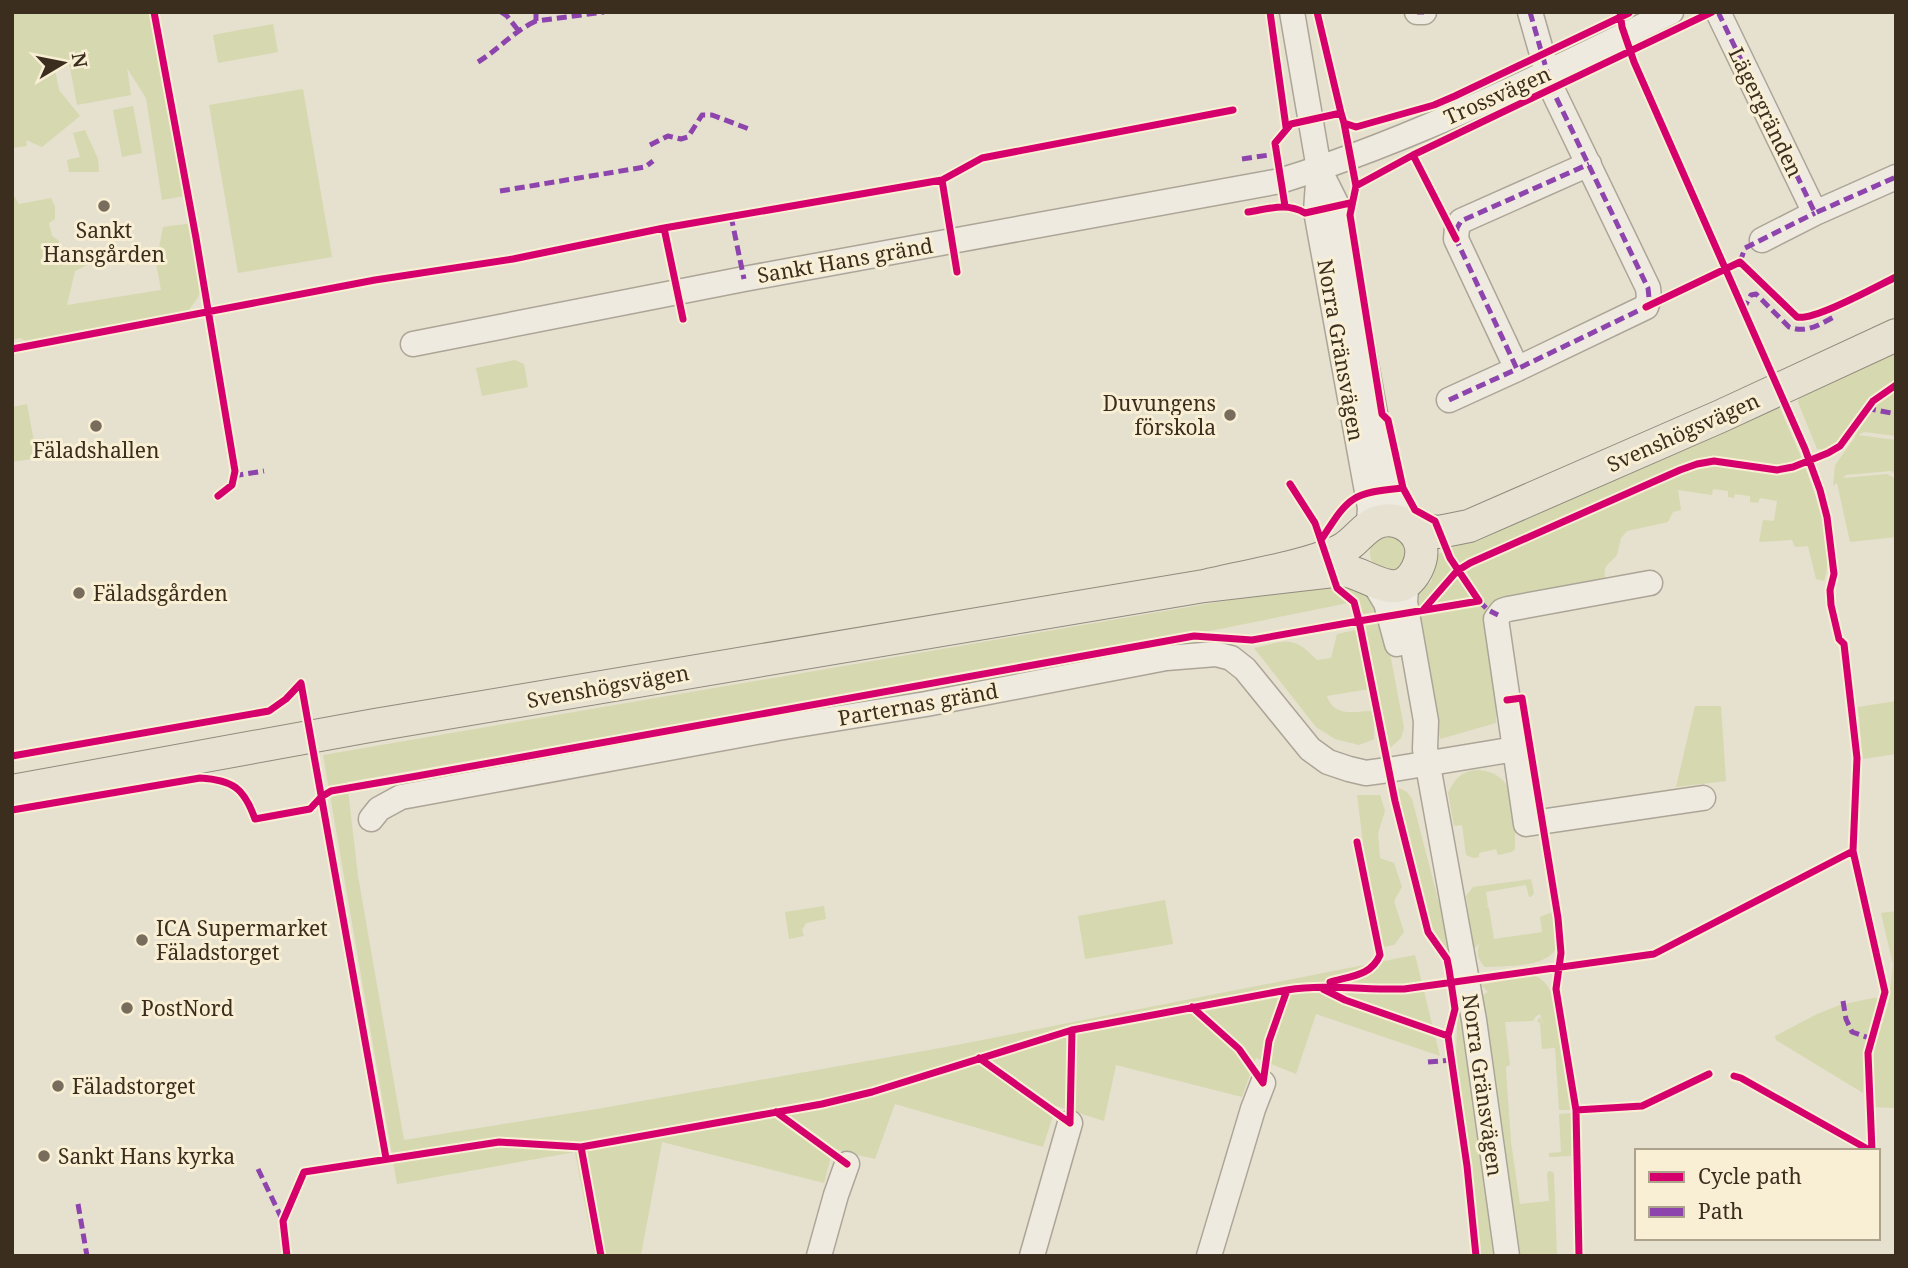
<svg xmlns="http://www.w3.org/2000/svg" width="1908" height="1268" viewBox="0 0 1908 1268" font-family="'Noto Serif',serif">
<rect width="100%" height="100%" fill="#e6e0ce"/>
<path fill="#d6d8af" d="M 12,12 L 149,12 L 184,196 L 162,200 L 146,98 L 127,68 L 131,95 L 77,105 L 69,62 L 54,65 L 59,90 L 80,116 L 42,147 L 26,140 L 27,146 L 12,148 Z
M 273,24 L 278,52 L 218,63 L 213,35 Z
M 303,89 L 332,257 L 238,273 L 209,105 Z
M 133,106 L 142,153 L 122,157 L 113,110 Z
M 85,130 L 98,159 L 99,172 L 69,172 L 67,160 L 80,157 L 73,133 Z
M 12,193 L 19,204 L 51,198 L 55,207 L 55,219 L 49,223 L 52,236 L 59,241 L 60,259 L 82,259 L 82,249 L 90,249 L 89,264 L 75,271 L 67,305 L 161,290 L 156,263 L 163,227 L 193,223 L 201,290 L 197,299 L 188,311 L 26,341 L 20,338 L 12,340 Z
M 1896,353 L 1896,436 L 1864,432 L 1858,435 L 1896,440 L 1896,475 L 1891,471 L 1846,475 L 1843,478 L 1887,474 L 1896,479 L 1896,537 L 1850,542 L 1837,483 L 1833,486 L 1835,465 L 1856,436 L 1826,450 L 1817,449 L 1798,402 L 1800,395 Z
M 515,360 L 524,364 L 528,387 L 482,396 L 476,368 Z
M 1777,402 C 1796,445 1840,535 1824,581 L 1816,579 L 1808,546 L 1795,547 L 1792,540 L 1759,542 L 1763,520 L 1774,521 L 1777,501 L 1760,498 L 1758,503 L 1750,502 L 1750,496 L 1735,494 L 1734,498 L 1728,497 L 1728,491 L 1713,489 L 1712,495 L 1678,490 L 1681,510 L 1673,512 L 1668,522 L 1627,531 L 1621,538 L 1617,555 C 1607,567 1602,564 1606,583 L 1494,605 L 1496,723 L 1440,739 L 1415,592 L 1431,582 L 1438,554 Z
M 27,404 L 37,458 L 12,462 L 12,407 Z
M1370 553a18 18 0 1 1 36 0a18 18 0 1 1-36 0Z
M 1340,581 L 1359,582 L 1381,611 L 1363,614 L 1358,601 L 1210,631 L 347,782 L 358,876 L 404,1140 L 597,1109 L 946,1047 L 1415,955 L 1440,1056 L 1316,1014 L 1296,1074 L 1256,1058 L 1242,1097 L 1116,1065 L 1104,1121 L 1056,1106 L 1043,1147 L 895,1104 L 875,1159 L 833,1149 L 824,1183 L 662,1142 L 641,1255 L 643,1256 L 595,1256 L 575,1152 L 397,1184 L 323,755 Z
M 1384,621 L 1404,728 L 1401,738 L 1390,748 L 1365,626 Z
M 1356,630 L 1369,689 L 1327,696 C 1334,718 1354,711 1374,711 L 1374,739 L 1359,745 L 1335,739 L 1316,727 L 1254,648 C 1286,641 1292,634 1317,660 L 1331,658 L 1337,634 Z
M 1896,701 L 1896,754 L 1863,759 L 1858,707 Z
M 1695,706 L 1721,706 L 1726,781 L 1676,787 Z
M 1479,770 C 1514,773 1514,805 1520,832 L 1515,833 L 1515,849 L 1512,852 L 1498,855 L 1496,849 L 1479,853 L 1479,857 L 1473,858 L 1466,855 L 1462,825 L 1454,826 L 1448,793 C 1456,777 1462,771 1479,770 Z
M 1395,786 L 1407,792 L 1412,799 L 1446,930 L 1450,955 L 1436,942 L 1432,932 Z
M 1357,795 L 1380,795 L 1385,811 L 1378,833 L 1380,858 L 1394,863 L 1402,887 L 1394,901 L 1404,932 L 1394,945 L 1383,947 L 1366,867 Z
M 1531,879 L 1534,893 L 1531,897 L 1529,897 L 1526,885 L 1486,892 L 1488,906 L 1486,906 L 1489,908 L 1494,939 L 1542,932 L 1540,917 L 1553,912 C 1554,921 1559,936 1557,945 C 1552,968 1503,966 1485,967 C 1478,959 1475,954 1480,943 L 1474,949 L 1466,896 L 1473,887 Z
M 1165,900 L 1173,944 L 1085,959 L 1078,916 Z
M 824,906 L 826,919 L 806,923 L 802,930 L 804,936 L 789,939 L 785,912 Z
M 1896,911 L 1896,1108 L 1873,1107 L 1872,1065 L 1875,1044 L 1888,1005 L 1893,965 L 1881,913 Z
M 1530,975 C 1554,978 1556,1009 1557,1028 L 1559,1026 L 1572,1107 L 1570,1110 L 1559,1110 L 1555,1048 L 1542,1049 L 1540,1023 L 1537,1021 L 1540,1017 L 1544,1026 L 1540,1014 L 1536,1016 L 1533,1021 L 1505,1022 L 1510,1065 L 1506,1067 L 1506,1070 L 1511,1142 L 1520,1204 L 1549,1201 L 1547,1174 L 1549,1171 L 1553,1172 L 1554,1175 L 1557,1256 L 1517,1256 L 1480,996 L 1488,992 L 1481,985 Z
M 1458,995 L 1469,1056 L 1495,1256 L 1480,1256 L 1473,1178 L 1456,1058 Z
M 1873,998 L 1877,998 L 1879,1003 L 1866,1041 L 1863,1093 L 1776,1040 L 1775,1036 L 1817,1014 L 1840,1005 Z
M 1571,1113 L 1573,1141 L 1571,1156 L 1549,1157 L 1549,1153 L 1561,1152 L 1559,1114 Z"/>
<g fill="none" stroke-linecap="round" stroke-linejoin="round">
<g stroke="#aca597" stroke-width="27">
<path id="minor" d="M 1292,12 L 1319,169 L 1316,211 L 1370,508 L 1369,521 L 1365,530
M 1417,12 L 1424,12
M 1530,12 L 1552,89 L 1648,288 L 1649,298 L 1646,307 L 1517,369 L 1456,239 L 1457,228 L 1461,221 L 1589,164
M 1718,12 L 1815,213 L 1896,177
M 1319,169 L 1337,205 L 1389,490 L 1396,512 L 1406,525
M 1762,240 L 1815,213
M 413,344 L 744,279 L 1280,181 C 1415,139 1544,75 1671,12
M 1449,400 L 1517,369
M 1412,577 L 1406,589 L 1405,602 L 1426,721 L 1425,749 L 1474,1020 L 1507,1256
M 1374,583 L 1386,603 L 1397,644
M 1650,583 L 1508,609 L 1502,611 L 1496,619 L 1526,824 L 1703,798
M 371,819 L 379,809 L 401,797 L 778,728 L 926,704 L 1166,658 L 1216,654 L 1231,658 L 1245,669 L 1310,749 L 1328,762 L 1349,769 L 1366,773 L 1388,770 L 1515,749
M 819,1256 L 836,1195 L 847,1164
M 1032,1256 L 1070,1123
M 1209,1256 L 1253,1109 L 1263,1083"/>
</g>
<g stroke="#918a7e" stroke-width="34">
<path id="major" d="M 1410,528 L 1439,532 L 1469,526 L 1721,416 L 1896,335
M 12,791 L 375,725 L 1204,586 L 1342,570 C 1367,572 1398,606 1417,569 C 1422,559 1423,548 1418,538 C 1411,525 1396,518 1382,521 C 1364,524 1356,544 1339,551 C 1301,568 1245,576 1204,586"/>
</g>
<use href="#minor" stroke="#eeeae0" stroke-width="24"/>
<use href="#major" stroke="#e6e1d1" stroke-width="32"/>
<path stroke="#8e44ad" stroke-width="5" stroke-dasharray="10 5" stroke-linecap="butt" d="M 501,12 L 507,16 L 518,30
M 536,12 L 536,21 L 604,12
M 1417,12 L 1424,12
M 1530,12 L 1552,89 L 1648,288 L 1649,298 L 1646,307 L 1517,369 L 1456,239 L 1457,228 L 1461,221 L 1589,164
M 1718,12 L 1815,213 L 1896,177
M 478,62 C 499,49 514,31 536,21
M 650,145 L 668,136 L 681,139 L 688,137 L 702,115 L 712,115 L 749,129
M 1242,159 L 1276,154
M 500,191 L 645,167 L 653,161
M 731,216 L 744,279
M 1740,262 L 1745,248 L 1815,213
M 1743,310 L 1751,295 L 1756,294 L 1789,327 C 1807,334 1820,324 1836,316
M 1449,400 L 1517,369
M 1866,408 L 1896,414
M 235,471 L 239,475 L 264,471
M 1479,601 L 1488,610 L 1498,615
M 1843,1001 L 1846,1019 L 1852,1032 L 1872,1039
M 1428,1062 L 1453,1060
M 258,1169 L 283,1221
M 78,1204 L 87,1256"/>
<g stroke="#f8efd4" stroke-width="11">
<path id="cycleway" d="M 154,12 L 196,238 L 235,471 L 232,485 L 218,496
M 1270,12 L 1286,127
M 1317,12 L 1341,113 L 1344,123 L 1356,127 L 1434,105 L 1455,96 L 1629,13
M 1620,12 L 1622,27 L 1634,62 L 1805,449 L 1820,490 L 1827,517 L 1834,574 L 1830,590 L 1831,605 L 1839,639 L 1844,644 L 1857,758 L 1853,851 L 1885,992 L 1868,1053 L 1872,1151
M 1413,155 L 1456,239
M 942,180 L 957,272
M 1356,186 L 1413,155 L 1712,12
M 1285,206 L 1275,143 L 1291,124 L 1341,113
M 1248,212 C 1268,209 1287,202 1305,213 L 1350,203
M 664,228 L 683,319
M 1646,307 L 1740,262 L 1797,317 C 1814,321 1877,286 1896,277
M 12,349 L 375,280 L 513,259 L 664,228 L 942,180 L 982,158 L 1233,110
M 1290,484 L 1315,523 L 1337,588 L 1354,602 L 1359,621 L 1479,601 L 1450,558 L 1435,521 L 1415,510 L 1403,488
M 1321,540 C 1349,497 1350,493 1403,488 L 1388,420 L 1382,414 L 1350,215 L 1356,186 L 1344,123
M 1424,609 L 1457,571 L 1470,563 L 1680,470 L 1697,464 L 1714,461 L 1777,470 L 1793,467 L 1828,453 L 1840,446 L 1873,401 L 1896,385
M 1507,700 L 1522,698 L 1558,918 L 1561,953 L 1556,989 L 1576,1110 L 1579,1256
M 12,756 L 269,711 L 286,699 L 301,683 L 386,1158
M 12,810 L 200,778 C 233,780 244,788 255,819 L 310,809 L 321,797 L 331,791 L 417,776 L 1194,636 L 1252,640 L 1359,621 L 1395,801 L 1428,932 L 1447,959 L 1449,969 L 1455,1009 L 1448,1036 L 1467,1166 L 1476,1256
M 1330,982 C 1351,976 1371,976 1380,955 L 1357,842
M 1323,989 L 1345,1000 L 1448,1036
M 1192,1007 L 1239,1049 L 1263,1083 L 1269,1041 L 1287,990
M 979,1058 L 1070,1123
M 1734,1076 L 1741,1078 L 1871,1151
M 1576,1110 L 1642,1106 L 1709,1074
M 776,1112 L 847,1164
M 1070,1123 L 1072,1030
M 581,1147 L 601,1256
M 287,1256 L 283,1221 L 304,1172 L 499,1142 L 581,1147 L 822,1104 L 872,1092 L 1072,1030 L 1287,990 C 1326,984 1364,990 1404,989 L 1654,954 L 1853,851"/>
</g>
<use href="#cycleway" stroke="#d6006c" stroke-width="7"/>
</g>
<g fill="#786c5c" stroke="#f8efd4" stroke-width="2.5">
<circle cx="104" cy="206" r="7"/>
<circle cx="1230" cy="415" r="7"/>
<circle cx="96" cy="426" r="7"/>
<circle cx="79" cy="593" r="7"/>
<circle cx="142" cy="940" r="7"/>
<circle cx="127" cy="1008" r="7"/>
<circle cx="58" cy="1086" r="7"/>
<circle cx="44" cy="1156" r="7"/>
</g>
<g text-anchor="middle" dominant-baseline="central" stroke-width="6" stroke-linejoin="round" paint-order="stroke">
<g font-size="21" fill="#3c2e1e" stroke="#f8efd4">
<text transform="translate(1497 95) rotate(-24)">Trossvägen</text>
<text transform="translate(1766 112) rotate(64)">Lägergränden</text>
<text transform="translate(845 260) rotate(-10)">Sankt Hans gränd</text>
<text transform="translate(1341 350) rotate(80)">Norra Gränsvägen</text>
<text transform="translate(1683 432) rotate(-24)">Svenshögsvägen</text>
<text transform="translate(608 686) rotate(-10)">Svenshögsvägen</text>
<text transform="translate(918 704) rotate(-10)">Parternas gränd</text>
<text transform="translate(1483 1085) rotate(82)">Norra Gränsvägen</text>
</g>
<g font-size="21" fill="#3c2e1e" stroke="#f8efd4" text-anchor="start">
<text x="104" y="230" text-anchor="middle">Sankt<tspan x="104" dy="24">Hansgården</tspan></text>
<text x="1216" y="403" text-anchor="end">Duvungens<tspan x="1216" dy="24">förskola</tspan></text>
<text x="96" y="450" text-anchor="middle">Fäladshallen</text>
<text x="93" y="593">Fäladsgården</text>
<text x="156" y="928">ICA Supermarket<tspan x="156" dy="24">Fäladstorget</tspan></text>
<text x="141" y="1008">PostNord</text>
<text x="72" y="1086">Fäladstorget</text>
<text x="58" y="1156">Sankt Hans kyrka</text>
</g>
</g>
<rect width="1908" height="1268" fill="none" stroke="#3c2e1e" stroke-width="28"/>
<rect x="1635" y="1149" width="245" height="91" fill="#f8efd4" stroke="#ada28b" stroke-width="2"/>
<rect x="1649" y="1172" width="35" height="10" fill="#d6006c" stroke="#ada28b" stroke-width="2"/>
<text x="1698" y="1184" font-size="21" fill="#3c2e1e">Cycle path</text>
<rect x="1649" y="1207" width="35" height="10" fill="#8e44ad" stroke="#ada28b" stroke-width="2"/>
<text x="1698" y="1219" font-size="21" fill="#3c2e1e">Path</text>
<g transform="translate(63 63) rotate(80)" stroke="#f8efd4" stroke-width="5" paint-order="stroke">
<path d="M0-5L12 26L0 18L-12 26Z" fill="#3c2e1e"/>
<text y="-10" font-size="19" font-weight="bold" text-anchor="middle" fill="#3c2e1e">N</text>
</g>
</svg>
